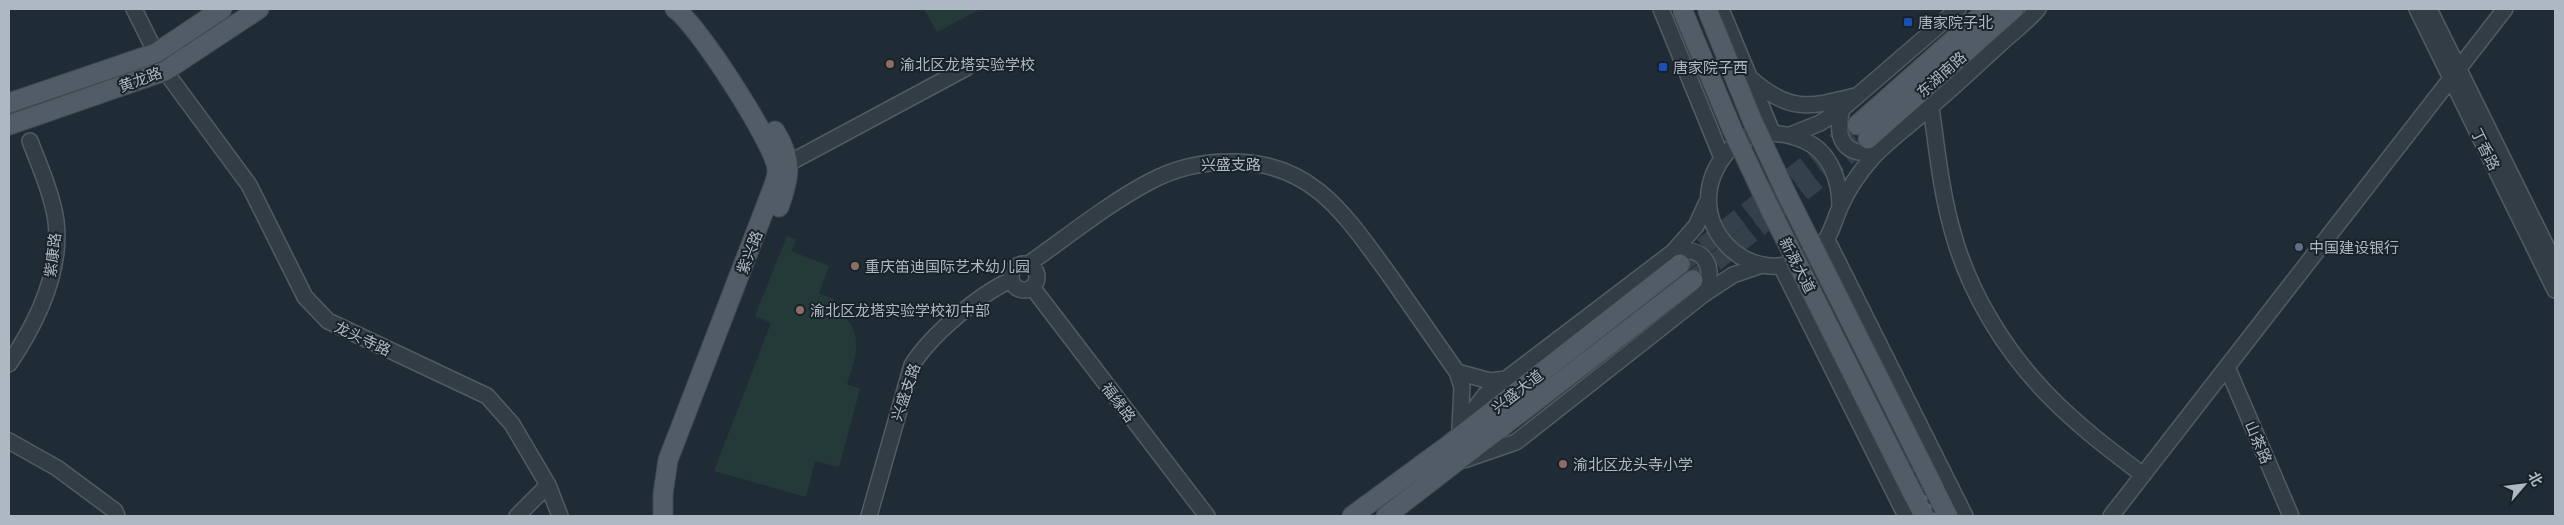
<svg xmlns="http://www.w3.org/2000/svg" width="2564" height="525" viewBox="0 0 2564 525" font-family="'Exo 2','Noto Sans SC',sans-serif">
<rect width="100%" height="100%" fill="#202c35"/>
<path fill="#243a38" d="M 924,9 L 981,9 L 937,32 Z
M 787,236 L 796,239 L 791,251 L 829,266 L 819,293 L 834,299 L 832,305 C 865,329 858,351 847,384 L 860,389 L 839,467 L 815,461 L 806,497 L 714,471 L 771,323 L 755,316 Z"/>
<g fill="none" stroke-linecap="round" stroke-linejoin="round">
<path stroke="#35414a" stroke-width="19" stroke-dasharray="19 9" stroke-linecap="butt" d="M 1681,264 L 1857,125
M 1693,280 L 1867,140"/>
<g stroke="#505b64" stroke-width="18">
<path id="minor" d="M 134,9 L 165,71 L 249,185 L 305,297 L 328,321 L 487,396 L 512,424 L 548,485 L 560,516
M 1661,9 L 1722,158
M 1721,9 L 1772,132
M 2417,9 L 2555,290
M 2429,9 L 2555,264
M 1751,79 C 1789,112 1809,108 1855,96
M 1931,107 C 1937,149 1941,192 1953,233 C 1969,292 2005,351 2048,395 C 2077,425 2110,450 2143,475
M 1842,109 C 1834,140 1845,157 1878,152
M 1790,135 L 1820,123 L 1842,109 L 1958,9
M 778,169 L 966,68
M 1840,207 C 1840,182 1831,152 1805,141 C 1781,130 1747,129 1728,151 C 1671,218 1751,298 1813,253 C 1832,239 1832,224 1841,205 C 1849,187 1859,173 1872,158 C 1889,140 1910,125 1929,108 C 1953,88 1976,66 1999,45 C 2012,33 2027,22 2038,9
M 1827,240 L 1965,516
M 1673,252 C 1706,245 1716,267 1704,294
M1011 277a13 13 0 1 1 26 0a13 13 0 1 1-26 0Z
M 1027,265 C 1067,237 1106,205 1149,182 C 1175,168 1200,162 1229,162 C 1312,160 1346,216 1390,276 C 1412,308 1435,340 1457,372 L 1462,387 L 1460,428
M 1781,266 L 1906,516
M 1032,287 L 1207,516
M 9,364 C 36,324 62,271 56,221 C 52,194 40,167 30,141
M 2227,367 L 2291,516
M 1457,372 L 1490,381 L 1506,379
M 1460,428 L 1485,395 L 1673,252 L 1696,226 L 1707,202
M 9,441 L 57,468 L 115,511 L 117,516
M 1464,460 L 1516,442 L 1704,294 L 1733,275 L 1762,265
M 517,516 L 548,485
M 869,516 L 912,365 C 931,335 978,295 1011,280
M 2111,516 L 2505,9"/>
</g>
<g stroke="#3f4952" stroke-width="21">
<path id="major" d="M 9,103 L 156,53 L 222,9
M 9,125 L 165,71 L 259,9
M 1857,125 L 1988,9
M 775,131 C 793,160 790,176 779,207
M 1868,139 L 2014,9
M 1934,488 L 1948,516
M 1915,498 L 1924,516
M 663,516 L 663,494 L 668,460 L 769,198 C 772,190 778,177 777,169 C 775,144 696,22 675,9
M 1352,516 L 1446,447 L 1680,264
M 1386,516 L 1693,280"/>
</g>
<use href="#minor" stroke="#333d46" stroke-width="15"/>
<use href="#major" stroke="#515c66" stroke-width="19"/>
<path stroke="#55626d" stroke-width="3" stroke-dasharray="5 5" stroke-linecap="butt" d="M 1690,9 C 1760,183 1849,349 1935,516
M 1699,9 L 1759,149
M 1808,253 L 1845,327"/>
<g stroke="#3f4952" stroke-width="21" stroke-linecap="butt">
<path id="major-bridge" d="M 1682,9 L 1732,129 L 1768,205 L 1915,498
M 1707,9 L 1752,120 L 1787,195 L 1934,488"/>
</g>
<use href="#major-bridge" stroke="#515c66" stroke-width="19"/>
</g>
<g fill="#1a4fb4" stroke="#19222a" stroke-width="2">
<rect x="1903" y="17" width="10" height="10" rx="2.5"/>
<rect x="1658" y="62" width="10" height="10" rx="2.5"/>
</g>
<g fill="#8d6e63" stroke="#19222a" stroke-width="2">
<circle cx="890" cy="64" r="5"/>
<circle cx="855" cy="266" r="5"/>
<circle cx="800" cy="310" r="5"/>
<circle cx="1563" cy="464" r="5"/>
</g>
<circle fill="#5c6f8a" stroke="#19222a" stroke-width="2" cx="2299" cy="247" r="5"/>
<g text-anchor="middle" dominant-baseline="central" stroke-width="4" stroke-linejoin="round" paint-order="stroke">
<g font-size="15" fill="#adb8c3" stroke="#19222a" text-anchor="start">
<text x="1918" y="22">唐家院子北</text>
<text x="900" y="64">渝北区龙塔实验学校</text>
<text x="1673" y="67">唐家院子西</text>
<text x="2309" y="247">中国建设银行</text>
<text x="865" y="266">重庆笛迪国际艺术幼儿园</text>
<text x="810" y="310">渝北区龙塔实验学校初中部</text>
<text x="1573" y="464">渝北区龙头寺小学</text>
</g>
<g font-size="15" fill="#adb8c3" stroke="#19222a">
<text transform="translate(1941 74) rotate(-42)">东湖南路</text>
<text transform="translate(140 79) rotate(-20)">黄龙路</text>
<text transform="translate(2486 149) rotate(64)">丁香路</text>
<text x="1231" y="164">兴盛支路</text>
<text transform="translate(749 252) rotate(-69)">紫兴路</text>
<text transform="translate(52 255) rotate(-83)">紫康路</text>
<text transform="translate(1798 265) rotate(63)">新溉大道</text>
<text transform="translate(363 338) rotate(25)">龙头寺路</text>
<text transform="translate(1517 391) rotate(-38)">兴盛大道</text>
<text transform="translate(905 392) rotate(-71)">兴盛支路</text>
<text transform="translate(1119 402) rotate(53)">福缘路</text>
<text transform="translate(2259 442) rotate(67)">山茶路</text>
</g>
</g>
<rect width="2564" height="525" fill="none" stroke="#adb8c3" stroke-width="20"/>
<g transform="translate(2524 485) rotate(62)" stroke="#19222a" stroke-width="4" paint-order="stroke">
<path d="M0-4L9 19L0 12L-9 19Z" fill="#adb8c3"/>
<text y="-8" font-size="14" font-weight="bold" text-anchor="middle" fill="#adb8c3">北</text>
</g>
</svg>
